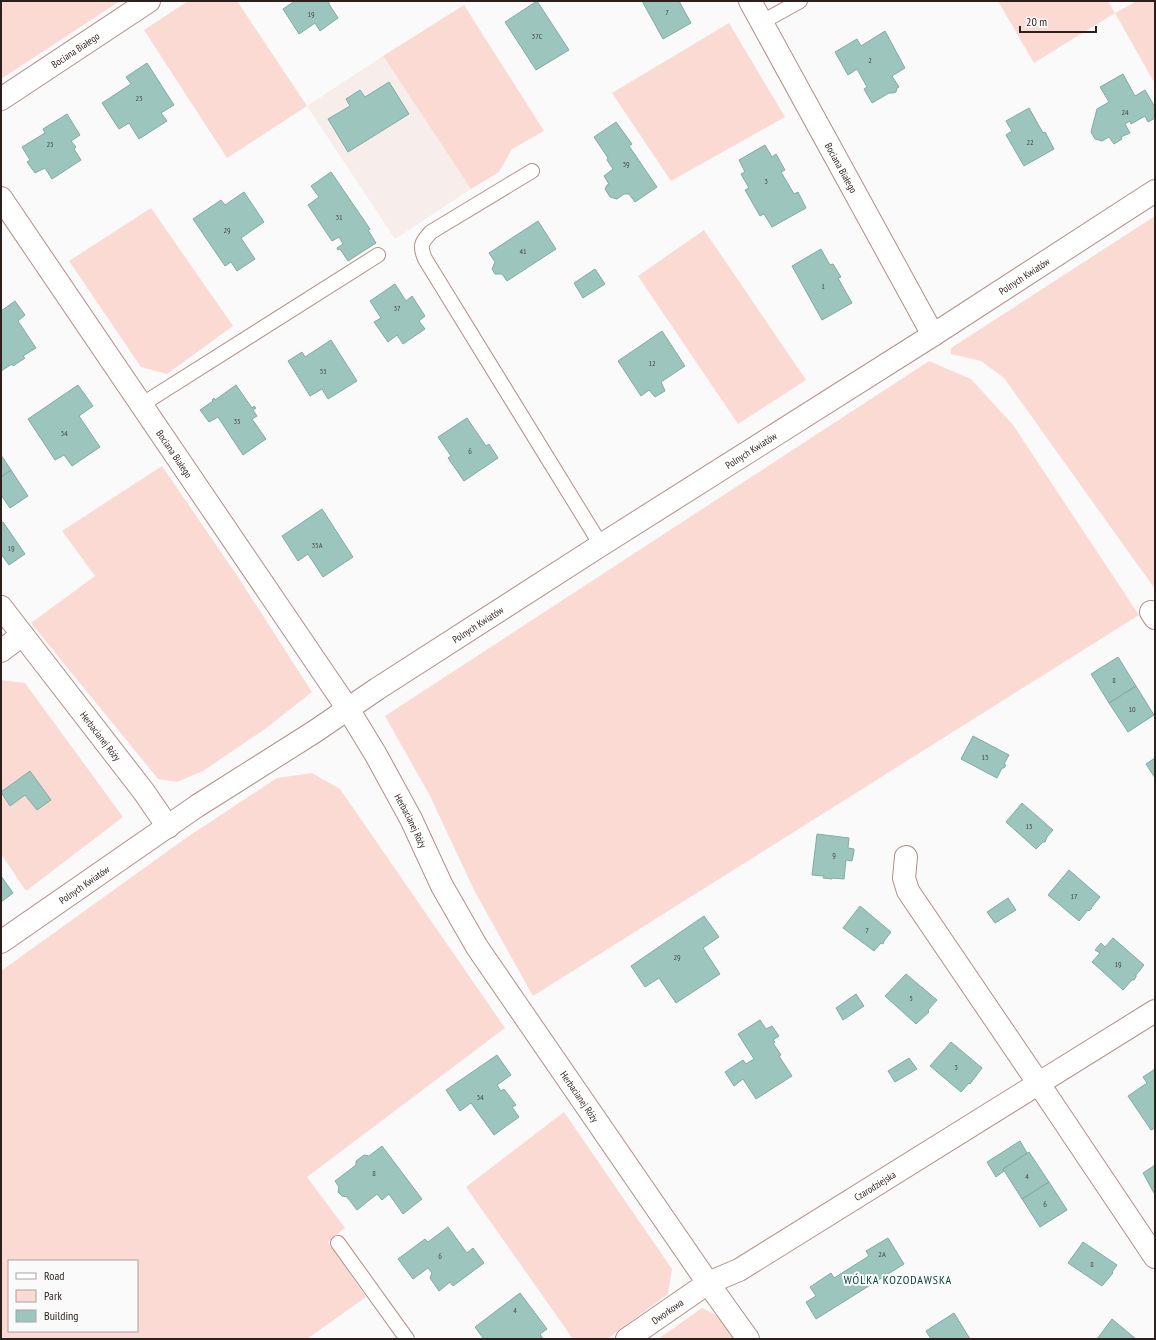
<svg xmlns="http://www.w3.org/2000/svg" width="1156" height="1340" viewBox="0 0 1156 1340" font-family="'PT Sans Narrow',sans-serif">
<rect width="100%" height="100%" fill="#fafafa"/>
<path fill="#f7edeb" d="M 383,56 L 471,189 L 395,239 L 307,106 Z"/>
<path fill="#fbdad4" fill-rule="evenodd" d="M 1,1 L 120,1 L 1,79 Z
M 188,1 L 237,1 L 307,106 L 227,158 L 144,30 Z
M 998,1 L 1108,1 L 1115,13 L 1137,1 L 1155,1 L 1155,84 L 1115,13 L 1034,63 Z
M 464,5 L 544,131 L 512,149 L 499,172 L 471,189 L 383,56 Z
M 729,23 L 785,117 L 671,181 L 612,93 Z
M 151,208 L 233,326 L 167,374 L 141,367 L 69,261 Z
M 1155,216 L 1155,589 L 1004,378 L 981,361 L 951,354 L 951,348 Z
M 704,230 L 806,380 L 738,424 L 638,276 Z
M 929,361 L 971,379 L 1013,425 L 1139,615 L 533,996 L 475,892 L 430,796 L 385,716 Z
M 162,466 L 238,577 L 312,692 L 265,729 L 203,771 L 177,782 L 158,779 L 31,623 L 95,576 L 62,531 Z
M 1,680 L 25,683 L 123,817 L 26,891 L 1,854 Z
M 312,773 L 340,789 L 505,1028 L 307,1177 L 345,1228 L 328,1242 L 366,1297 L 307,1339 L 1,1339 L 1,971 L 186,838 L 277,778 ZM 9,1261 L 137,1261 L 137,1331 L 9,1331 Z
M 564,1112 L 672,1269 L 668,1294 L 607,1339 L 573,1339 L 466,1187 Z
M 702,1308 L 718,1316 L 734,1339 L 658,1339 Z"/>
<path fill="#9cc5bd" stroke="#83aba3" d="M 295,1 L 329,1 L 329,4 L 338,18 L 320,31 L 315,23 L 299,34 L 283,9 Z
M 537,1 L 569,50 L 536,70 L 505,22 Z
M 642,1 L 679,1 L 691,23 L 663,39 Z
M 885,31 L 905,68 L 892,76 L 899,87 L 897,88 L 896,92 L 893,93 L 889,93 L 872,103 L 864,89 L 867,87 L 857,69 L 848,75 L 835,52 L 857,39 L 861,46 Z
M 147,63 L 174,105 L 161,113 L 167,121 L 139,139 L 129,123 L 119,129 L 102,103 L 131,84 L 126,77 Z
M 1123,74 L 1135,96 L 1145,90 L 1155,107 L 1155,118 L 1148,122 L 1145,116 L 1131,124 L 1130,121 L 1125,124 L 1130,133 L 1121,137 L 1122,139 L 1114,144 L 1109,137 L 1102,141 L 1095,139 L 1091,132 L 1097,109 L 1109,102 L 1100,87 Z
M 389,82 L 409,114 L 348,152 L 328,119 L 350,106 L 346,99 L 360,90 L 365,97 Z
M 1029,108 L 1043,133 L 1045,132 L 1054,149 L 1024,166 L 1006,135 L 1012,131 L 1006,121 Z
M 67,114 L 80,135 L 71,141 L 76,147 L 74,149 L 81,160 L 52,179 L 45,168 L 35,173 L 27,162 L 30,160 L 22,147 L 45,133 L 43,129 Z
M 616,122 L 632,144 L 629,146 L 657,187 L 635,202 L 629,194 L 624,194 L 617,199 L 610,197 L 605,189 L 607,185 L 609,184 L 604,176 L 613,169 L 607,160 L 608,158 L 594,137 Z
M 765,145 L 772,157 L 776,154 L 785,170 L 781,172 L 794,194 L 798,192 L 806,208 L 772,227 L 764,214 L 760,216 L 745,190 L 749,188 L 741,174 L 745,172 L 739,160 Z
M 331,172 L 370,229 L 368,230 L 376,243 L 348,261 L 340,249 L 338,250 L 337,248 L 343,244 L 339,237 L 332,241 L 308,205 L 319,197 L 311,186 Z
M 244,192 L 264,222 L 241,238 L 255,259 L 237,271 L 231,262 L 225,266 L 193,219 L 221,200 L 225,205 Z
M 538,221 L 556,249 L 507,281 L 502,274 L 495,274 L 492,269 L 495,262 L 489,253 Z
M 821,249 L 830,265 L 833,264 L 841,277 L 838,278 L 852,303 L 822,320 L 792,266 Z
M 595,269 L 605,284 L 583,298 L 574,283 Z
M 395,284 L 406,301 L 412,296 L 425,316 L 419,321 L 425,329 L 403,344 L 397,335 L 388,342 L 374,322 L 381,318 L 370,301 Z
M 15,301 L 25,315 L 18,321 L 36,348 L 23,356 L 25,358 L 13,366 L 12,364 L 1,371 L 1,311 Z
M 662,331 L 685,366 L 661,382 L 665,391 L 655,397 L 649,390 L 641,396 L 618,361 Z
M 331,340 L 357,381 L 328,399 L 322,389 L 310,396 L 288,361 L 302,352 L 305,357 Z
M 78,385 L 93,406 L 79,416 L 100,447 L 72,466 L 64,455 L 55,460 L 28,419 Z
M 236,385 L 252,408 L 254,406 L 256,408 L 253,410 L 257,416 L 252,419 L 266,439 L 243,455 L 218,417 L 209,422 L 200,410 L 213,401 L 212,400 L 214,398 L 215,400 Z
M 467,418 L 486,446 L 489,444 L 498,458 L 464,481 L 448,458 L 451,456 L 438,437 Z
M 1,455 L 11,470 L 1,477 Z
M 11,470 L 28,496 L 10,508 L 1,495 L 1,477 Z
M 322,509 L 353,557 L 323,577 L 308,554 L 298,561 L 282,536 Z
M 3,522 L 25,554 L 9,565 L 1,554 L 1,523 Z
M 1118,657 L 1136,686 L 1109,703 L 1091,674 Z
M 1136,686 L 1154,715 L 1128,732 L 1109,703 Z
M 973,736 L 1009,755 L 1004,764 L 1006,765 L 1004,768 L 1002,768 L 997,778 L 961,759 Z
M 1155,758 L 1155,778 L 1146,764 Z
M 30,771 L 51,800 L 37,810 L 25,795 L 10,806 L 1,792 Z
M 1022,803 L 1053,830 L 1047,837 L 1045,842 L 1043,842 L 1036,849 L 1006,822 Z
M 817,834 L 849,838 L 848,848 L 854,849 L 854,851 L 852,861 L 846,860 L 844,879 L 832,878 L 832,879 L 823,878 L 824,876 L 812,875 Z
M 1069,870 L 1100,897 L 1091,908 L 1092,908 L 1089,911 L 1088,910 L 1079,921 L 1048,895 Z
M 1,876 L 13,893 L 1,902 Z
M 1008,898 L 1016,910 L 995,923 L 987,912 Z
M 860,906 L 891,932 L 884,941 L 883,944 L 881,943 L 874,951 L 843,928 Z
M 704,916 L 719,937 L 703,948 L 720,974 L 676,1003 L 659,978 L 645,987 L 631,966 Z
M 1113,938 L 1144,965 L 1136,975 L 1136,977 L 1134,980 L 1132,980 L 1123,990 L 1092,962 L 1100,953 L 1095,950 L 1101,943 L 1105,947 Z
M 906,974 L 937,1000 L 928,1010 L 929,1012 L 916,1024 L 885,996 Z
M 856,994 L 864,1006 L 843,1020 L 836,1008 Z
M 760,1020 L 766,1029 L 772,1026 L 779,1036 L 773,1040 L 775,1042 L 773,1043 L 781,1055 L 779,1056 L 792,1076 L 756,1099 L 743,1079 L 734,1086 L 725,1072 L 743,1060 L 746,1064 L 754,1059 L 738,1034 Z
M 951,1042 L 982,1068 L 970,1084 L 969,1083 L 961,1092 L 930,1066 Z
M 497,1055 L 511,1075 L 497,1085 L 501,1091 L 504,1089 L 516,1105 L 512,1107 L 519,1117 L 494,1135 L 471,1103 L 460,1111 L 446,1090 Z
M 909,1058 L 917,1069 L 895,1082 L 888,1071 Z
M 1155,1069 L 1155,1128 L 1151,1130 L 1128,1096 L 1147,1083 L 1143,1077 Z
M 1020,1141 L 1027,1153 L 1003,1169 L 1004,1171 L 996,1177 L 987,1162 Z
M 382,1146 L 422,1199 L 403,1214 L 389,1194 L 382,1200 L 377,1194 L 357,1210 L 347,1197 L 342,1196 L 338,1192 L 339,1187 L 335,1181 L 356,1165 L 356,1161 L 364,1155 L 369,1156 Z
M 1029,1152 L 1049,1182 L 1022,1199 L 1003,1169 Z
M 1155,1165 L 1155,1193 L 1154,1193 L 1143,1173 Z
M 1049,1182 L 1067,1210 L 1040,1227 L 1022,1199 Z
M 448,1227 L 467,1253 L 473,1248 L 484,1263 L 453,1286 L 450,1282 L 439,1291 L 430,1278 L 432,1273 L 428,1268 L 413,1279 L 398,1259 L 425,1239 L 428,1242 Z
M 888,1238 L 904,1264 L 816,1319 L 806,1302 L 816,1296 L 810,1287 L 831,1273 L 834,1278 L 869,1256 L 866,1251 Z
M 1083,1242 L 1117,1265 L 1112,1272 L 1113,1273 L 1102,1286 L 1068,1263 Z
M 520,1293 L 547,1329 L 540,1334 L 543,1339 L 482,1339 L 483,1338 L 475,1327 Z
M 954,1313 L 970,1339 L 931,1339 L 926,1331 Z
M 1112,1319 L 1136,1339 L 1097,1339 Z"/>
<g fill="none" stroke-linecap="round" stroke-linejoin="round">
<g stroke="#b38e88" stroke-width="16">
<path id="service" d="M 762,22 L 800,1
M 532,171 L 431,232 C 422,242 419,245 425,259 L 601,545
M 141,405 L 378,255
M 338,1243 L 407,1339"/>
</g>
<g stroke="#b38e88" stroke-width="24">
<g id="minor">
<path id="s1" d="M 750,1 L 933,335"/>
<path id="s2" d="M 1,99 L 149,1"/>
<path id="s3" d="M 1,198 L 348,709 L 376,755 L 411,819 L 442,886 L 477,947 L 708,1283 L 748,1339"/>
<path id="s4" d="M 1,607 L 144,792 L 168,827"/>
<path d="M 1151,612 L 1155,618"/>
<path d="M 1,651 L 22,635"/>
<path d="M 906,857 L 904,878 L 908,891 L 1039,1084 L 1155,1257"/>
<path id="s5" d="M 1,942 L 197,806 L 314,732 L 377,689 L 601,545 L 933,335 L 1155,191"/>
<path id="s6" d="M 627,1339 L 708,1283 L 739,1270 L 1155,1011"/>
</g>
</g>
<use href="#service" stroke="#fff" stroke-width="14"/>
<use href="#minor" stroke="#fff" stroke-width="22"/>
</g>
<g text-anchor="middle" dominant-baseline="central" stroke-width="4" stroke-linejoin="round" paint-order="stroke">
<g font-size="8" fill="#494844">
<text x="667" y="12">7</text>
<text x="311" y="14">19</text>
<text x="537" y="36">37C</text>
<text x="870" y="60">2</text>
<text x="139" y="98">23</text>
<text x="1125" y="112">24</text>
<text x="1030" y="142">22</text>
<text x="50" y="144">25</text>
<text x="626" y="164">39</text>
<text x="766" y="181">3</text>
<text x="339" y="217">31</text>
<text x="227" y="230">29</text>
<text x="523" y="251">41</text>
<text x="823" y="286">1</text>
<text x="397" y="308">37</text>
<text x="652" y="363">12</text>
<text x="323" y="371">33</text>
<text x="237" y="421">35</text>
<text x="64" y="433">34</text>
<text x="470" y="451">6</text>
<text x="317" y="545">35A</text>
<text x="11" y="548">19</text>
<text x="1114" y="680">8</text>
<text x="1132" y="709">10</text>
<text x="985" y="757">13</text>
<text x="1029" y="826">15</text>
<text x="834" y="855">9</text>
<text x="1074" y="896">17</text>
<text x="867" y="930">7</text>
<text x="677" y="957">29</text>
<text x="1118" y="964">19</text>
<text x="911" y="998">5</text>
<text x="956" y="1067">3</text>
<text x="480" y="1097">34</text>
<text x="374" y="1173">8</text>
<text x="1027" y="1176">4</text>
<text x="1045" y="1204">6</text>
<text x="882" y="1254">2A</text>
<text x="440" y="1256">6</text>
<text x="1092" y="1264">8</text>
<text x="515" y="1310">4</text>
</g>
<g font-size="10" fill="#2d1f1c" stroke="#fafafa">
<text stroke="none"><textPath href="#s2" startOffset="89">Bociana Białego</textPath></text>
<text stroke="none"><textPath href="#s1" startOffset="190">Bociana Białego</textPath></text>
<text stroke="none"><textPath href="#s5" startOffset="1221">Polnych Kwiatów</textPath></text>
<text stroke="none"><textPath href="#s5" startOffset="897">Polnych Kwiatów</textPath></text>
<text stroke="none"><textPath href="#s3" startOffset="309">Bociana Białego</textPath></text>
<text stroke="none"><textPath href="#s5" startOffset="573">Polnych Kwiatów</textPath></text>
<text stroke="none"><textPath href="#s4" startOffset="163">Herbacianej Róży</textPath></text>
<text stroke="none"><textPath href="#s3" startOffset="746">Herbacianej Róży</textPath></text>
<text stroke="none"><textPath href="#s5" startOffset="101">Polnych Kwiatów</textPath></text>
<text stroke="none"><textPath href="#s3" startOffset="1070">Herbacianej Róży</textPath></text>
<text stroke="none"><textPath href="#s6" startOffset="292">Czarodziejska</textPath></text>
<text stroke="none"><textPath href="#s6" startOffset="49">Dworkowa</textPath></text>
</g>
<g font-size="12" letter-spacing="1" fill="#003f37" stroke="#fafafa">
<text x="898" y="1279">WÓLKA KOZODAWSKA</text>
</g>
</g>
<rect width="1156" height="1340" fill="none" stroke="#2d1f1c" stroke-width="4"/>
<rect x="8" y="1260" width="130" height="72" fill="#fafafa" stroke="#a8a2a1"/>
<rect x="16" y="1273" width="20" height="6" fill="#ffffff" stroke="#a8a2a1"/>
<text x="44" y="1280" font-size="12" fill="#2d1f1c">Road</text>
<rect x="16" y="1290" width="20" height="12" fill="#fbdad4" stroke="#a8a2a1"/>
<text x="44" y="1300" font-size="12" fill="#2d1f1c">Park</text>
<rect x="16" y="1310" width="20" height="12" fill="#9cc5bd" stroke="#a8a2a1"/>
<text x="44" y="1320" font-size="12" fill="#2d1f1c">Building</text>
<path d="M1020 26v6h76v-6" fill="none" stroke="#2d1f1c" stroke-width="2"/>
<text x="1026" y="26" font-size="12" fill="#2d1f1c" stroke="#fafafa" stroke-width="3" paint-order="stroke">20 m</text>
</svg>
